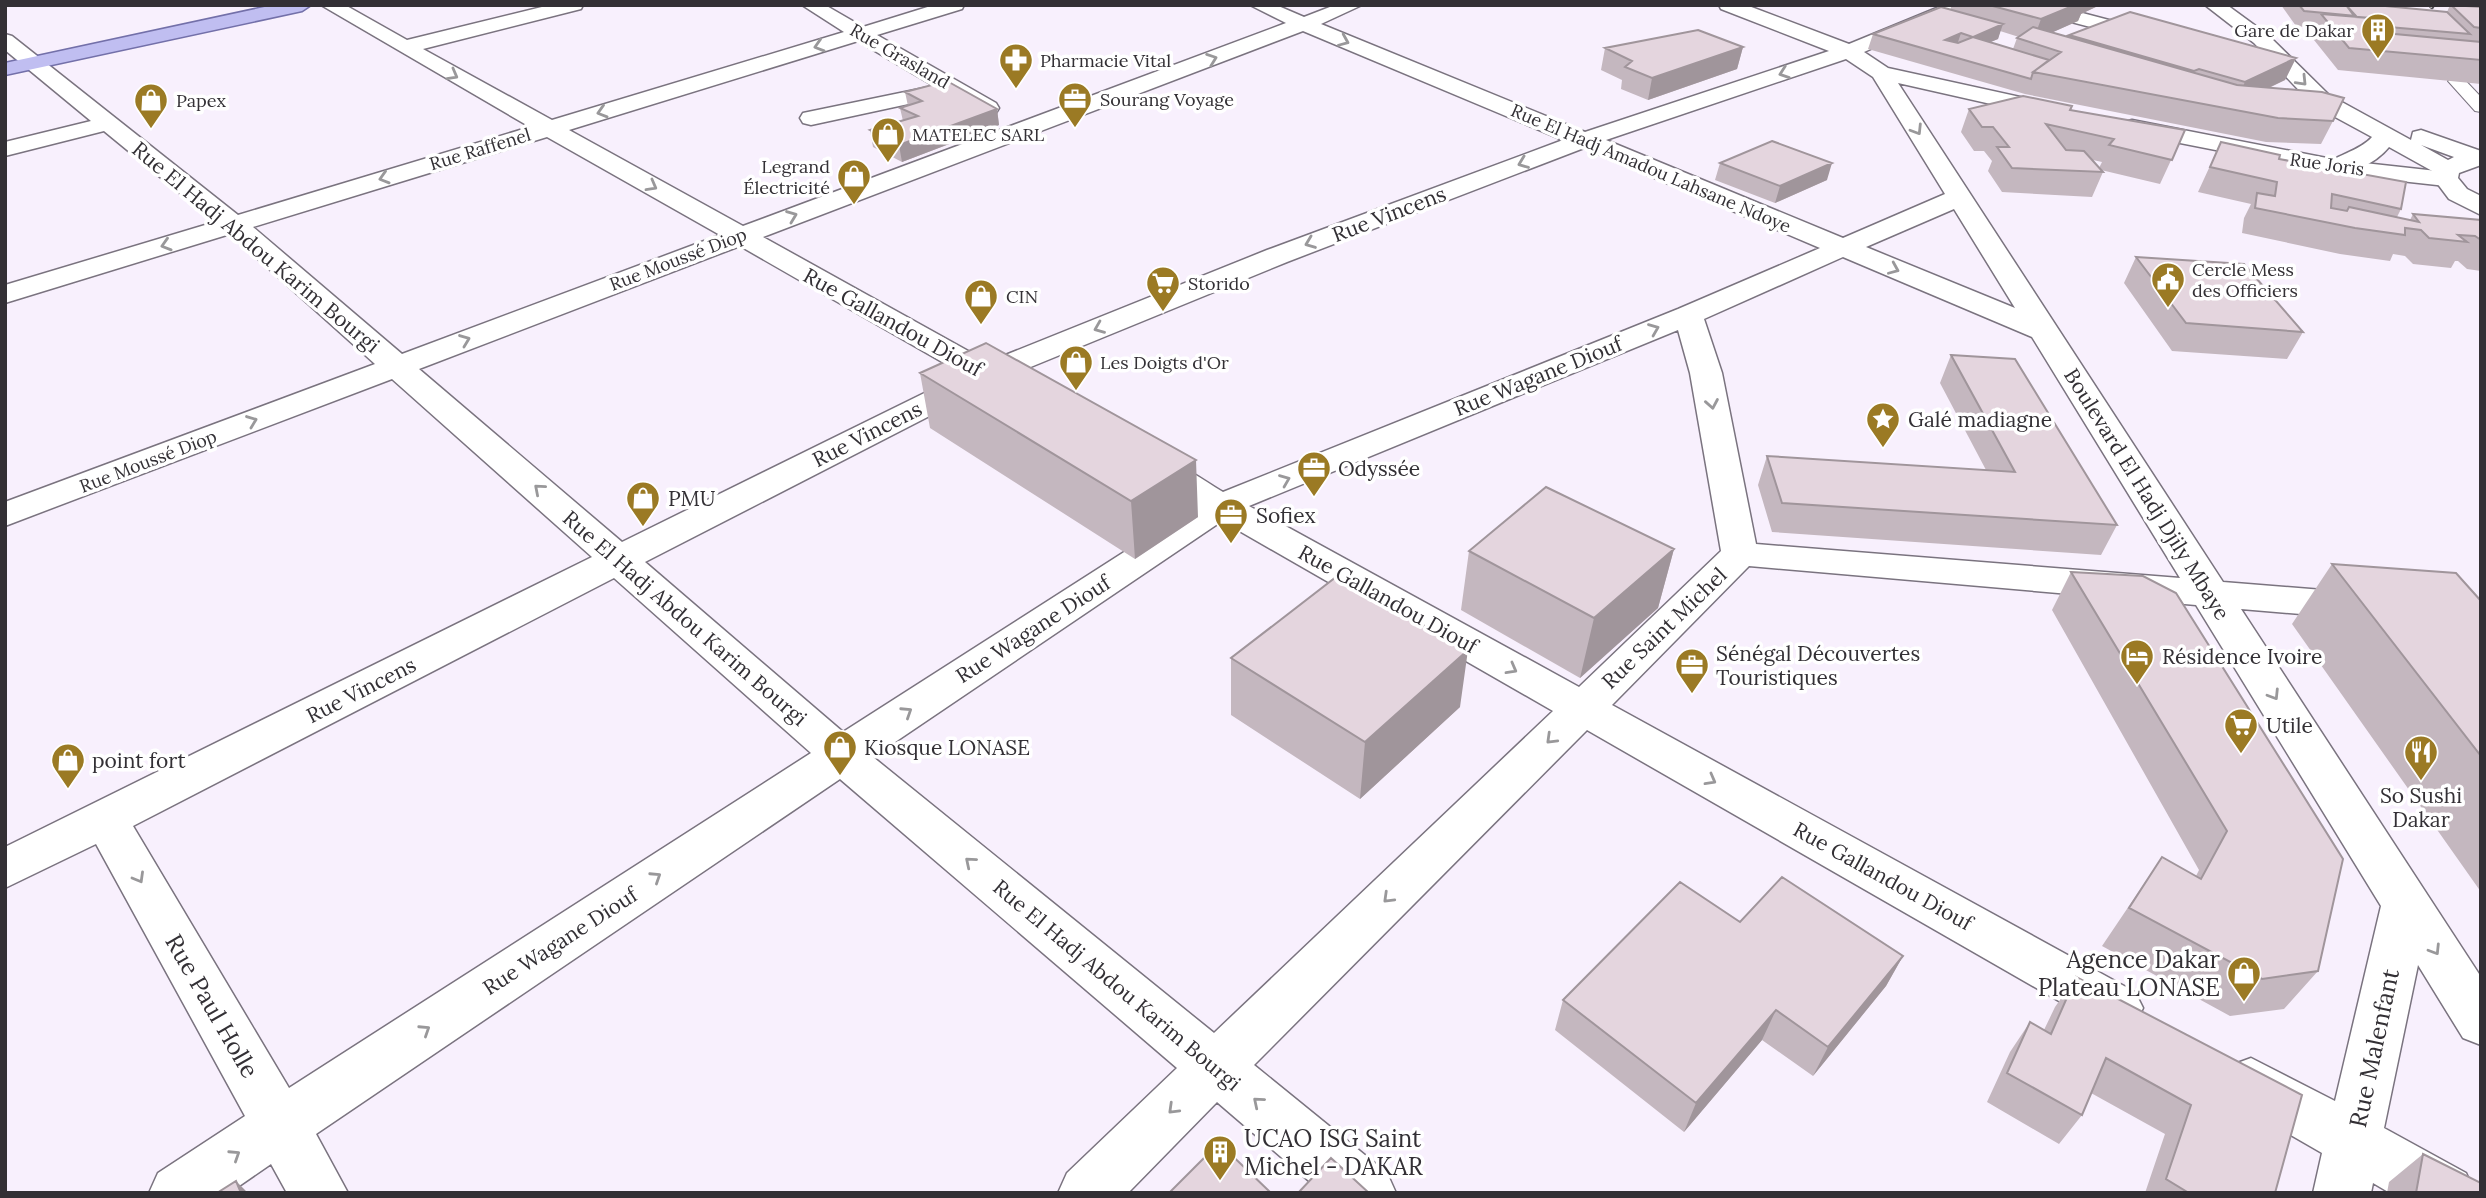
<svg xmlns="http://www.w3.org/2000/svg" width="2486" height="1198" viewBox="0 0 2486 1198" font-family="Lora,serif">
<rect width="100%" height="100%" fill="#f8f0fd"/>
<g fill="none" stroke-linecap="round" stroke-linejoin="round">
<g stroke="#7a737f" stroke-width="2">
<path id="pedestrian" d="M 2456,76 L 2462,77 L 2481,97 L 2481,112 L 2475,111 L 2448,81 Z"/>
</g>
<g stroke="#7a737f" stroke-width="3">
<path id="minor" d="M 321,5 L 345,5 L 407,40 L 550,5 L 583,5 L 581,9 L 423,49 L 552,120 L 844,32 L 802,5 L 825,5 L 863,27 L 934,5 L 964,5 L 962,9 L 877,35 L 996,103 L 999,108 L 996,113 L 980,113 L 950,95 L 811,125 L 803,123 L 800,118 L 803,113 L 934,86 L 858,41 L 569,130 L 743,226 L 1286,23 L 1250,5 L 1276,5 L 1304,17 L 1335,5 L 1362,5 L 1321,24 L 1585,132 L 1829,51 L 1721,9 L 1719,5 L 1746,5 L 1849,44 L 1944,5 L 1970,5 L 1864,52 L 1888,68 L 2061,106 L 2064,111 L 2061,116 L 2053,118 L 1898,83 L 2223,582 L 2360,593 L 2374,597 L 2379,606 L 2374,615 L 2360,619 L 2241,609 L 2481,977 L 2481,1045 L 2463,1038 L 2418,965 L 2384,1128 L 2466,1173 L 2475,1193 L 2390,1193 L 2373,1183 L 2371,1193 L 2313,1193 L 2322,1153 L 2232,1101 L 2224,1083 L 2232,1065 L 2251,1058 L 2335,1101 L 2381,906 L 2196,605 L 1749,566 L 1612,705 L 2135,992 L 2143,1008 L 2135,1024 L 2117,1031 L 2099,1024 L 1587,730 L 1254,1065 L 1387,1173 L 1396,1193 L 1323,1193 L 1217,1102 L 1128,1193 L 1058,1193 L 1067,1173 L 1177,1068 L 840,779 L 316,1134 L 348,1193 L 287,1193 L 271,1164 L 229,1193 L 149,1193 L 158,1173 L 245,1116 L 96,844 L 5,888 L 5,847 L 592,557 L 392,379 L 5,526 L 5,502 L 375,364 L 230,234 L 5,303 L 5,285 L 215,222 L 104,131 L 5,156 L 5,142 L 91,121 L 5,50 L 5,34 L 12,36 L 238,215 L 530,127 ZM 1303,31 L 1563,140 L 1267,250 L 988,362 L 763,237 ZM 1846,59 L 1873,77 L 1945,194 L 1843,238 L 1606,140 ZM 547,137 L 720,235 L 402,354 L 253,227 ZM 1584,148 L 1820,248 L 1678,309 L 1223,492 C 1199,478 1169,453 1141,460 L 1136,467 L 1141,474 L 1196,506 L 843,732 L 645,562 L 986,387 L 1002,392 L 1013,390 L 1018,383 L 1011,375 L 1287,262 ZM 1954,209 L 2015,308 L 1866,247 ZM 740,246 L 963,374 L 622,542 L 419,369 ZM 1843,257 L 2032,337 L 2180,578 L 1756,544 L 1722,373 L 1704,319 ZM 1678,330 L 1690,373 L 1721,551 L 1579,687 L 1249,506 ZM 1222,521 L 1553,711 L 1214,1033 L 873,757 ZM 614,578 L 811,753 L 289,1088 L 133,826 Z
M 2020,5 L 2052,5 L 2128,25 L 2131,29 L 2121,35 L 2022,9 Z
M 2132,120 L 2337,160 L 2446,172 L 2455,174 L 2458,179 L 2455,184 L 2446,186 L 2337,174 L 2124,132 L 2120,127 L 2124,122 Z"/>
</g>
<g stroke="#7a737f" stroke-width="3">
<path id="tertiary" d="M 2205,5 L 2227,5 L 2268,35 L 2329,95 L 2411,140 L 2413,132 L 2421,130 L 2481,151 L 2481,165 L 2459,173 L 2458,178 L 2467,189 L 2481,196 L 2481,215 L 2449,199 L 2434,179 L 2434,172 L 2389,147 C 2376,163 2349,177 2328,172 L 2325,167 C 2333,155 2359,152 2372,137 L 2313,105 L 2254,43 ZM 2421,145 L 2454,157 L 2448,160 Z"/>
</g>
<g stroke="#7370a9" stroke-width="3">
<path id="primary" d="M 274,5 L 311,5 L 302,11 L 5,75 L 5,63 Z"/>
</g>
<use href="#pedestrian" fill="#fff" fill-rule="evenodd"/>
<use href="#minor" fill="#fff" fill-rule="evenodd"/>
<use href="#tertiary" fill="#fff" fill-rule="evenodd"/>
<use href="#primary" fill="#c0bef1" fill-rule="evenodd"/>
<g stroke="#57535a" stroke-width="4.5">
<path id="rail" d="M 2430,5 L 2432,7"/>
</g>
<use href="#rail" stroke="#fff" stroke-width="2.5" stroke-dasharray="9" stroke-linecap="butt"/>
</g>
<path fill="#c4b7bf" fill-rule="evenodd" d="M 1952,5 L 2100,5 L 2081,14 L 2078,21 L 2053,32 L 2068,37 L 2069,35 L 2296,58 L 2285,80 L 2269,88 L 2333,121 L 2321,144 L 2266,142 L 2025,94 L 1868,49 L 1873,34 L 1950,10 ZM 2000,31 L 2019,37 L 2017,38 L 2013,49 L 1990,42 L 1998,39 Z
M 2281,5 L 2375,5 L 2447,12 L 2450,5 L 2481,7 L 2481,84 L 2338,70 L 2310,35 L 2314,28 L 2296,26 Z
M 1743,47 L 1737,69 L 1648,100 L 1621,89 L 1622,80 L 1601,70 L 1605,48 Z
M 905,92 L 997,109 L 999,125 L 902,162 L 873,147 L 870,130 L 903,121 L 900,108 L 908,106 Z
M 2072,106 L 2071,110 L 2185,130 L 2160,184 L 2101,170 L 2103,172 L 2092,197 L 2002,192 L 1988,171 L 1992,161 L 1984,151 L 1974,151 L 1961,132 L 1969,109 ZM 2093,160 L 2102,162 L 2099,168 Z
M 2221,142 L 2279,159 L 2401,209 L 2397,217 L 2410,220 L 2413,214 L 2481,220 L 2481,271 L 2467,269 L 2458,261 L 2455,261 L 2451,268 L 2413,264 L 2405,256 L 2393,254 L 2390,261 L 2340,254 L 2242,233 L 2244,218 L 2251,204 L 2198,192 Z
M 1720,163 L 1827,180 L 1775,203 L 1715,180 Z
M 2136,257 L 2303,332 L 2287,359 L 2172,351 L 2124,283 Z
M 1951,355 L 2117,525 L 2101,555 L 1772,532 L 1758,485 L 1767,456 L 1986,470 L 1940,383 Z
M 920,373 L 1198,517 L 1135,559 L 930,428 Z
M 1674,549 L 1658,608 L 1580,678 L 1461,610 L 1469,551 Z
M 2332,564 L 2481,601 L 2481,892 L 2292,624 Z
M 2071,572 L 2318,971 L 2284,1009 L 2230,1016 L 2102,946 L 2162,857 L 2196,876 L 2199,870 L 2052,610 Z
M 1231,658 L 1460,707 L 1360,799 L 1231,715 Z
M 1740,922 L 1903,956 L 1886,986 L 1813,1076 L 1762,1040 L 1684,1132 L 1555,1030 L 1563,1000 Z
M 2076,977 L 2275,1193 L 2145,1193 L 2165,1134 L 2091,1093 L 2082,1115 L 2059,1144 L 1987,1102 L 2010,1052 L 2030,1022 L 2044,1030 L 2055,1007 Z
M 2423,1154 L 2481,1193 L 2387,1193 L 2389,1182 Z"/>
<path fill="#a0959b" d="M 2075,5 L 2100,5 L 2081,14 L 2078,21 L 2033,41 L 2041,19 Z
M 2003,24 L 1998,39 L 1967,52 L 1973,37 Z
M 1961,33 L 1956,48 L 1945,40 Z
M 1743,47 L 1737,69 L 1648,100 L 1652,78 Z
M 2296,58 L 2285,80 L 2234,104 L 2245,82 Z
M 997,109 L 999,125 L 902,162 L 899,145 Z
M 1832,163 L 1827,180 L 1775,203 L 1780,186 Z
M 1196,460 L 1198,517 L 1135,559 L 1131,501 Z
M 1674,549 L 1658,608 L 1580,678 L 1594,618 Z
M 1468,650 L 1460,707 L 1360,799 L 1365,742 Z
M 1903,956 L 1886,986 L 1813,1076 L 1828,1047 Z
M 1776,1010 L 1762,1040 L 1684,1132 L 1696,1103 Z
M 236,1181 L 248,1193 L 241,1193 Z"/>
<path fill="#e4d5de" stroke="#a0959b" stroke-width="2" fill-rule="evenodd" d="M 1989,5 L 2075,5 L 2041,19 Z
M 2299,5 L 2346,5 L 2356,16 L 2304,11 Z
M 2346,5 L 2375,5 L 2447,12 L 2470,34 L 2377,26 L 2371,18 L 2355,17 Z
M 2451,5 L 2481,7 L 2481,28 L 2474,27 Z
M 1941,7 L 2003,24 L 1973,37 L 2049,60 L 2033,72 L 2031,79 L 1873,34 ZM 1961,33 L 1973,37 L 1958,43 L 1945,40 Z
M 2130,12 L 2296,58 L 2245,82 L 2199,69 L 2194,71 L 2069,35 Z
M 2321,14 L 2371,18 L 2384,33 L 2481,42 L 2481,60 L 2349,48 Z
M 2033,27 L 2237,85 L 2322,92 L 2344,98 L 2333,121 L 2278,118 L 2033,72 L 2061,52 L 2017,38 Z
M 1698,30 L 1743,47 L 1652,78 L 1625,67 L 1632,61 L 1605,48 Z
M 947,81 L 997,109 L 899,145 L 870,130 L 918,116 L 900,108 L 922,101 L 905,92 Z
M 2023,96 L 2072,106 L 2070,110 L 2185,130 L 2172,160 L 2109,145 L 2114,139 L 2046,124 L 2066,150 L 2084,151 L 2103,172 L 2012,168 L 1997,147 L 2009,147 L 1993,127 L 1982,127 L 1969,109 Z
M 1772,141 L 1832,163 L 1780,186 L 1720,163 Z
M 2221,142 L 2280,155 L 2279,159 L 2406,182 L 2401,209 L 2332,194 L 2331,208 L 2347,211 L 2349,207 L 2419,222 L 2413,214 L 2481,220 L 2481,240 L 2475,236 L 2458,235 L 2467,242 L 2429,238 L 2421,230 L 2405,228 L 2405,235 L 2355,228 L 2255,208 L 2257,193 L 2275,196 L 2277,182 L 2210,167 Z
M 2136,257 L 2244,264 L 2303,332 L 2186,323 Z
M 986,343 L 1196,460 L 1131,501 L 920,373 Z
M 1951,355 L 2015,359 L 2117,525 L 1782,503 L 1767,456 L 2015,472 Z
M 1546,487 L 1674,549 L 1594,618 L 1469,551 Z
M 2332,564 L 2456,573 L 2481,601 L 2481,756 Z
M 2071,572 L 2143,576 L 2176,593 L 2343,859 L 2318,971 L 2262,979 L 2129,908 L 2162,857 L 2201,879 L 2227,831 Z
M 1336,577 L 1468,650 L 1365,742 L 1231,658 Z
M 1782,877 L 1903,956 L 1828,1047 L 1776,1010 L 1696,1103 L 1563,1000 L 1680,882 L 1740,922 Z
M 2076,977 L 2302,1095 L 2275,1193 L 2189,1193 L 2166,1179 L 2191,1105 L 2106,1058 L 2082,1115 L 2007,1073 L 2030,1022 L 2051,1034 Z
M 1219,1143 L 1271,1193 L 1169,1193 Z
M 2423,1154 L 2481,1183 L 2481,1193 L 2416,1193 Z
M 1331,1158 L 1369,1193 L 1298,1193 Z
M 236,1181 L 241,1193 L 217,1193 Z"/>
<defs><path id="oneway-chevron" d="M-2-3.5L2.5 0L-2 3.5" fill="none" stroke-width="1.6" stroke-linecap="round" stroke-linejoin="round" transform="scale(1.75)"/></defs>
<g stroke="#99989a">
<use href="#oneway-chevron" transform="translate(1344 41) rotate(23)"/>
<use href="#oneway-chevron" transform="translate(819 46) rotate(163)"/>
<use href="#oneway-chevron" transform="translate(1212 59) rotate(-20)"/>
<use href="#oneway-chevron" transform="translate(1784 73) rotate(161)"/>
<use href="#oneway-chevron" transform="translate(453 75) rotate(29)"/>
<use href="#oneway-chevron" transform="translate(2302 81) rotate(46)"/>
<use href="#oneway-chevron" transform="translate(602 112) rotate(163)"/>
<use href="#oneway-chevron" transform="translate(1917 130) rotate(58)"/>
<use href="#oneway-chevron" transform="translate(1523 163) rotate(159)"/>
<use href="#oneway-chevron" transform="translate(384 178) rotate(163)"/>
<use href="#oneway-chevron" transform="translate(652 186) rotate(29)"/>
<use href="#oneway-chevron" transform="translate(792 216) rotate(-21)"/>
<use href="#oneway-chevron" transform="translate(1310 243) rotate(159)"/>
<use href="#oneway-chevron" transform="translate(166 245) rotate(163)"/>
<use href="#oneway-chevron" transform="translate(1894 269) rotate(23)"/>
<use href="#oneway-chevron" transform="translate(1099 328) rotate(158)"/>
<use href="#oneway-chevron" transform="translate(1654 329) rotate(-22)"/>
<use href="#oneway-chevron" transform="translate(465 340) rotate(-21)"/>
<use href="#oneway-chevron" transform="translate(1712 404) rotate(80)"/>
<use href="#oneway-chevron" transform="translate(252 421) rotate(-21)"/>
<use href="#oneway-chevron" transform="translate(1285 480) rotate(-22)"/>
<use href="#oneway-chevron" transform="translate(539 489) rotate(-139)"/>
<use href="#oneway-chevron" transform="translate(1512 669) rotate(29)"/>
<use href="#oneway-chevron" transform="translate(2274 695) rotate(58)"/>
<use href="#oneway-chevron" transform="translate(907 712) rotate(-33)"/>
<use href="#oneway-chevron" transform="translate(1551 739) rotate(136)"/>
<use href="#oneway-chevron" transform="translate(1711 780) rotate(29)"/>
<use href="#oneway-chevron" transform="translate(970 862) rotate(-140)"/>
<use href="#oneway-chevron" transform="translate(656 877) rotate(-33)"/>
<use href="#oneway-chevron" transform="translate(139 878) rotate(60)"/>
<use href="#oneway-chevron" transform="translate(1388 898) rotate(136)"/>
<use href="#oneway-chevron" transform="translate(2435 950) rotate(58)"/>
<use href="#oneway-chevron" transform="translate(425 1030) rotate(-33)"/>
<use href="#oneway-chevron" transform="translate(1258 1102) rotate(-140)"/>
<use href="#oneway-chevron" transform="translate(1173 1109) rotate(136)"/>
<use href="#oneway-chevron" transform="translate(235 1155) rotate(-33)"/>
</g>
<defs>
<g id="building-pin" transform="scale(1.75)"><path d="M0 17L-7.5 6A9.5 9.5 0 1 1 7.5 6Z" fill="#9b7a24" stroke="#fff"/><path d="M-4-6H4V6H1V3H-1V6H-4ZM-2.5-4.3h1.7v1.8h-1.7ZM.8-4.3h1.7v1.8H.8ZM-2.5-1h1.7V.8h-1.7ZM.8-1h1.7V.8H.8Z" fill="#fff"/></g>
<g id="pharmacy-pin" transform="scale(1.75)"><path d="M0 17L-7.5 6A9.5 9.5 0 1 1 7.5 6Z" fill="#9b7a24" stroke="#fff"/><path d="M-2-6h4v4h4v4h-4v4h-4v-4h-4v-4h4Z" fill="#fff"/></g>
<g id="office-pin" transform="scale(1.75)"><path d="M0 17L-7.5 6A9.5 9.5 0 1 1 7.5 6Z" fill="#9b7a24" stroke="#fff"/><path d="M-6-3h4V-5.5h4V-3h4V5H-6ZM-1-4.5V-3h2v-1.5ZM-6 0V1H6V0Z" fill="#fff"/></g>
<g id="shop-pin" transform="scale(1.75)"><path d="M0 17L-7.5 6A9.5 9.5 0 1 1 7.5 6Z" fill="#9b7a24" stroke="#fff"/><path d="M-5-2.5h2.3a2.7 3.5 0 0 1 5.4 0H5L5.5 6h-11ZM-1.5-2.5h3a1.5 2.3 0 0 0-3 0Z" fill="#fff"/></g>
<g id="civic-pin" transform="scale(1.75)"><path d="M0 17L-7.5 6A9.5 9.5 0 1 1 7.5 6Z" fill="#9b7a24" stroke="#fff"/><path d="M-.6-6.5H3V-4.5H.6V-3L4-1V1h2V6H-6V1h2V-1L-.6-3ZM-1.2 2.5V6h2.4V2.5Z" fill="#fff"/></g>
<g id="supermarket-pin" transform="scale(1.75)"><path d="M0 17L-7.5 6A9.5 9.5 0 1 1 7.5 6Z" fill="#9b7a24" stroke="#fff"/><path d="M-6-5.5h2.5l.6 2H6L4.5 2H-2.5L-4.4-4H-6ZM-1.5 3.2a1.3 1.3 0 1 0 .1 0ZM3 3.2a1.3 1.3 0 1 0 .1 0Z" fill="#fff"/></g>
<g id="sight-pin" transform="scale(1.75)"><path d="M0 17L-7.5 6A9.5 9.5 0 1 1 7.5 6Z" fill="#9b7a24" stroke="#fff"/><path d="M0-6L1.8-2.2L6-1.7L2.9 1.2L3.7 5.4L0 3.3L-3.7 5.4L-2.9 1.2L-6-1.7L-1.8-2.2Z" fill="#fff"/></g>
<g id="hotel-pin" transform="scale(1.75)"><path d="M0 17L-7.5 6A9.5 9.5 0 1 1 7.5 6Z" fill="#9b7a24" stroke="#fff"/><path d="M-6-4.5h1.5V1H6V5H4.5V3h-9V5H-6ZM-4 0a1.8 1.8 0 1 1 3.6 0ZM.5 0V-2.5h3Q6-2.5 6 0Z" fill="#fff"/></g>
<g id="restaurant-pin" transform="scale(1.75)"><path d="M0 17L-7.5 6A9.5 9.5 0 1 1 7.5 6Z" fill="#9b7a24" stroke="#fff"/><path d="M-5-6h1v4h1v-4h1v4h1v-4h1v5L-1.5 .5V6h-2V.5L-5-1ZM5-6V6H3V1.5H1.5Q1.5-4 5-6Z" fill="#fff"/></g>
</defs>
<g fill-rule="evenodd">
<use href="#building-pin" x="2378" y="30"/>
<use href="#pharmacy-pin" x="1016" y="60"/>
<use href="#office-pin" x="1075" y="99"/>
<use href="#shop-pin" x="151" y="100"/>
<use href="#shop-pin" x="888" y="134"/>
<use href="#shop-pin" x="854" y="176"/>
<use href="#civic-pin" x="2168" y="279"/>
<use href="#supermarket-pin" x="1163" y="283"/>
<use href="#shop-pin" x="981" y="296"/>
<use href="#shop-pin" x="1076" y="362"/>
<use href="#sight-pin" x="1883" y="419"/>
<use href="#office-pin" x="1314" y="468"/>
<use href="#shop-pin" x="643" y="498"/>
<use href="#office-pin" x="1231" y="515"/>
<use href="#hotel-pin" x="2137" y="656"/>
<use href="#office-pin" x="1692" y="665"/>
<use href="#supermarket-pin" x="2241" y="725"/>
<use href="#shop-pin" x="840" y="747"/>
<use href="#restaurant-pin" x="2421" y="752"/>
<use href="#shop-pin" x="68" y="760"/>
<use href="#shop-pin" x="2244" y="973"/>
<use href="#building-pin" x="1220" y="1152"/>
</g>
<g text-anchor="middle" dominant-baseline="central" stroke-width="7" stroke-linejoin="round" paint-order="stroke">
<g font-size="18" fill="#333035" stroke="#fff" text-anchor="start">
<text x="2354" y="30" text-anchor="end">Gare de Dakar</text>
<text x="1040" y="60">Pharmacie Vital</text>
<text x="1100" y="99">Sourang Voyage</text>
<text x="176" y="100">Papex</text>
<text x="912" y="134">MATELEC SARL</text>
<text x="830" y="166" text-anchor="end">Legrand<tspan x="830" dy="21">Électricité</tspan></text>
<text x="2192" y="269">Cercle Mess<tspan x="2192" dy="21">des Officiers</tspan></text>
<text x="1188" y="283">Storido</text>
<text x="1006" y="296">CIN</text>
<text x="1100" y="362">Les Doigts d'Or</text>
</g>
<g font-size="18" fill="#333035" stroke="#fff">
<text transform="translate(900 56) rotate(30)">Rue Grasland</text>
<text transform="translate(480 149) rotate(-17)">Rue Raffenel</text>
<text transform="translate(2327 164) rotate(8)">Rue Joris</text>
<text transform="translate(1651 168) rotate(23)">Rue El Hadj Amadou Lahsane Ndoye</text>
<text transform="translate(678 259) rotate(-21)">Rue Moussé Diop</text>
<text transform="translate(148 461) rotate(-21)">Rue Moussé Diop</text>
</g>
<g font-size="21" fill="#333035" stroke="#fff">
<text transform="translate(1389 214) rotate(-21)">Rue Vincens</text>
<text transform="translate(256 247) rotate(40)">Rue El Hadj Abdou Karim Bourgi</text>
<text transform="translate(893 322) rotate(29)">Rue Gallandou Diouf</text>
<text transform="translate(1538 376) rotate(-22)">Rue Wagane Diouf</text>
<text transform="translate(867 434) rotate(-27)">Rue Vincens</text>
<text transform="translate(2147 494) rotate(58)">Boulevard El Hadj Djily Mbaye</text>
<text transform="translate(1388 599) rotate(29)">Rue Gallandou Diouf</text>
<text transform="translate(685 618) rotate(41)">Rue El Hadj Abdou Karim Bourgi</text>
<text transform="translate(1664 628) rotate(-44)">Rue Saint Michel</text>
<text transform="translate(1033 629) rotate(-33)">Rue Wagane Diouf</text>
<text transform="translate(361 690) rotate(-27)">Rue Vincens</text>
<text transform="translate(1883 876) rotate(29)">Rue Gallandou Diouf</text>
<text transform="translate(560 941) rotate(-33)">Rue Wagane Diouf</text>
<text transform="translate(1117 985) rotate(40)">Rue El Hadj Abdou Karim Bourgi</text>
</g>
<g font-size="21" fill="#333035" stroke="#fff" text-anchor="start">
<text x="1908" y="419">Galé madiagne</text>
<text x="1338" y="468">Odyssée</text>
<text x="668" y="498">PMU</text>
<text x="1256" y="515">Sofiex</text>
<text x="1716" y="653">Sénégal Découvertes<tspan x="1716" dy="24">Touristiques</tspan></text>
<text x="2162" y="656">Résidence Ivoire</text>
<text x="2266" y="725">Utile</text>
<text x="864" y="747">Kiosque LONASE</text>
<text x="92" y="760">point fort</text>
<text x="2421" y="795" text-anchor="middle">So Sushi<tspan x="2421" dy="24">Dakar</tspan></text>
</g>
<g font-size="24" fill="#333035" stroke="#fff" text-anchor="end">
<text x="2220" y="959">Agence Dakar<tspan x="2220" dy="28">Plateau LONASE</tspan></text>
<text x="1244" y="1138" text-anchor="start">UCAO ISG Saint<tspan x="1244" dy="28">Michel - DAKAR</tspan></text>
</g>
<g font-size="24" fill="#333035" stroke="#fff">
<text transform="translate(212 1006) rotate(60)">Rue Paul Holle</text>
<text transform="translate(2374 1048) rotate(-78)">Rue Malenfant</text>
</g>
</g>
<rect width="2486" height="1198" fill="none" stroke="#333035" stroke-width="14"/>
</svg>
